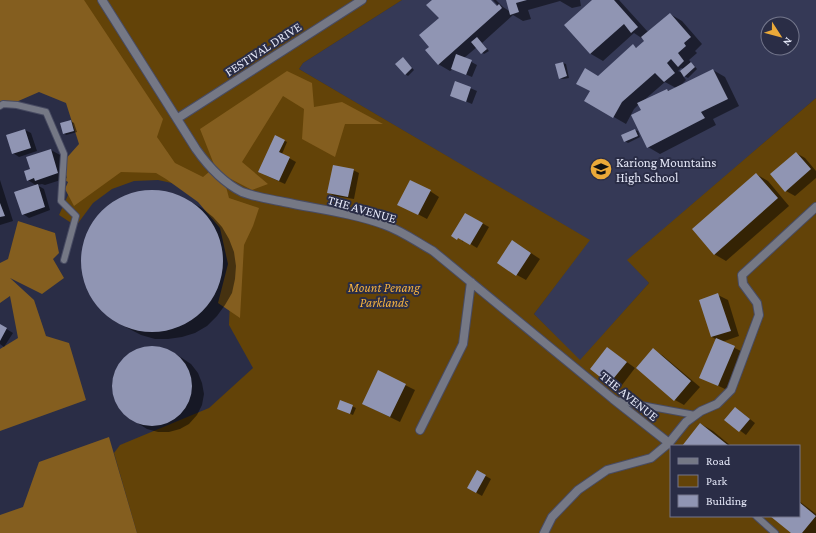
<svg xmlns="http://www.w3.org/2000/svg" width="816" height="533" viewBox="0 0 816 533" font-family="'Crimson Pro',serif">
<rect width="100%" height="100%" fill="#2a2d46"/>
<path fill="#353956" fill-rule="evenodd" d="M 402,0 L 816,0 L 816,98 L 628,260 L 649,283 L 580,361 L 534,314 L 589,240 L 299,69 L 303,63 ZM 768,24 L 792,24 L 792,48 L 768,48 Z"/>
<path fill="#634308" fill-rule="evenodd" d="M 0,0 L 402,0 L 303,63 L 299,69 L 590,240 L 534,314 L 580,360 L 649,283 L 627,260 L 816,98 L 816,533 L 137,533 L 114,453 L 120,445 L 209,408 L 253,368 L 229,325 L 232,253 L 217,213 L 181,185 L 158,180 L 134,181 L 112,189 L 93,203 L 76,226 L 59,215 L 84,160 L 76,95 ZM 671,446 L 799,446 L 799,516 L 671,516 Z"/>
<path fill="#845e1f" d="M 0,0 L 84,0 L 163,119 L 157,137 L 175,163 L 203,177 L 215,167 L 200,129 L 287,71 L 312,83 L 314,107 L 342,102 L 383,124 L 345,124 L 335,157 L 302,139 L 304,109 L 283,96 L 242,162 L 268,184 L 252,190 L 223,175 L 229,198 L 259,208 L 253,226 L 244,245 L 240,318 L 218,303 L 228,264 L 220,228 L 198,202 L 166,179 L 156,173 L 121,172 L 74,206 L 65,189 L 68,182 L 63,179 L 63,162 L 79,144 L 66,103 L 39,92 L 0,109 Z
M 18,221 L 55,233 L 59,253 L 53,259 L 64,278 L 42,294 L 10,278 L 34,300 L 46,336 L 69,343 L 86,400 L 0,431 L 0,349 L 18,338 L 10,296 L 0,303 L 0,263 L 8,259 Z
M 109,437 L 137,533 L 0,533 L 0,515 L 23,507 L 39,462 Z"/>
<path fill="#0007" fill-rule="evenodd" d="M 433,0 L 490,0 L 499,11 L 501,9 L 493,0 L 496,0 L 503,7 L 511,12 L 507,0 L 580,0 L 581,6 L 572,8 L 560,1 L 528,10 L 531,19 L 523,21 L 513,15 L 482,43 L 489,51 L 484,54 L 477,47 L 464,58 L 477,65 L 472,77 L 453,69 L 450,71 L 438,64 L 430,47 L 440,18 Z
M 593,0 L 619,0 L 648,32 L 670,14 L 682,21 L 702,44 L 695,51 L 697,53 L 689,60 L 697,69 L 688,78 L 682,75 L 686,80 L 681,85 L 713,70 L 725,77 L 739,106 L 713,119 L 716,125 L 660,154 L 648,147 L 642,110 L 639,104 L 634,109 L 626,124 L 586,101 L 633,46 L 637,48 L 646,41 L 634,33 L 603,61 L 591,54 L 565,25 ZM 681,68 L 684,69 L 680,72 L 678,71 ZM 665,82 L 676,88 L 670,91 L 667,90 L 643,101 Z
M 403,58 L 414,70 L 408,76 L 405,74 Z
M 563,63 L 566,64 L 569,78 L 563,79 L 560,78 Z
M 456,82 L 477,91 L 472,104 L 451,95 Z
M 71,121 L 74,123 L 77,132 L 66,135 L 64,133 L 61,124 Z
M 25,130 L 31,133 L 37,151 L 19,157 L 13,153 Z
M 635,130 L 638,131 L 640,137 L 628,143 L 625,141 Z
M 276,136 L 287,142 L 282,154 L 296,162 L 285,184 L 265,175 Z
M 51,150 L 60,155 L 67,178 L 45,185 L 42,184 L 37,185 L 44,189 L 50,210 L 29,218 L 23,214 L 37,186 L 28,180 L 31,170 Z
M 796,153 L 805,158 L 816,171 L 816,178 L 795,196 L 786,191 Z
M 353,170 L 359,173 L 354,199 L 334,196 L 328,192 Z
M 756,174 L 768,181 L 789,206 L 726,261 L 714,254 Z
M 0,180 L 13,221 L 0,225 Z
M 150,191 L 163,192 L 177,195 L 202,208 L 213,217 L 222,227 L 229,239 L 234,252 L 236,266 L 235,279 L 232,293 L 225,305 L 217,316 L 207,326 L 195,333 L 182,337 L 168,339 L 155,339 L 141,335 L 116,322 L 105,314 L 96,303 L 89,292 L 84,278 L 82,265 L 83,251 L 86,238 L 92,225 L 101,214 L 111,205 L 123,198 L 136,193 Z
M 430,191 L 439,197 L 427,219 L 408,209 Z
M 466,214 L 489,227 L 477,248 L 464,240 L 462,242 Z
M 513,241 L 540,259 L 526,280 L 517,275 Z
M 718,295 L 728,300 L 739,336 L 722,342 L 743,352 L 727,390 L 700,377 L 717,340 L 712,337 L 700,301 Z
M 0,325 L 13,333 L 4,347 L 0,344 Z
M 147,347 L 158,347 L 169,350 L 182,358 L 191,364 L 198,373 L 202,383 L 204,394 L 202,405 L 197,415 L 189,424 L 180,429 L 169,432 L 158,432 L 147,429 L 125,415 L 118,406 L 114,396 L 112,385 L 114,374 L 119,364 L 127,355 L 136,350 Z
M 607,349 L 616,354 L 635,368 L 619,389 L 610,383 L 592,369 Z
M 653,350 L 662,355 L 700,387 L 684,405 L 675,400 L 637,368 Z
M 379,372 L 415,390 L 400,422 L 363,404 Z
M 341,401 L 356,408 L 353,415 L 341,410 Z
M 736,408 L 755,423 L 746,435 L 726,420 Z
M 701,424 L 713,431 L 731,446 L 684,446 Z
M 477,471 L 491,479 L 482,496 L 468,488 Z
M 799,501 L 816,514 L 816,533 L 792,533 L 771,516 L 799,516 Z"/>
<path fill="#9095b3" d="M 432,0 L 491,0 L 497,6 L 499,4 L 502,8 L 438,65 L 425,50 L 429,47 L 419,35 L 439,18 L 426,5 Z
M 506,0 L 527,0 L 516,3 L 519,12 L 510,15 Z
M 592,0 L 614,0 L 638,27 L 631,33 L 624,24 L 590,54 L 564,25 Z
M 670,13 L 691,37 L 684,43 L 686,46 L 678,53 L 684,61 L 678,67 L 671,59 L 667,63 L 675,73 L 664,82 L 655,73 L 622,102 L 613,118 L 584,101 L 590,91 L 576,84 L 585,68 L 598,76 L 633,44 L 636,48 L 644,41 L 641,37 Z
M 477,37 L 487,49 L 481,54 L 471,42 Z
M 456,54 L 472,60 L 466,75 L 451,69 Z
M 403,57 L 412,68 L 405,75 L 395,64 Z
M 563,62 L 567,76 L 559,79 L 555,64 Z
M 691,62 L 695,67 L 684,77 L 680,71 Z
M 713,69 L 728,99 L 701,112 L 705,118 L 647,148 L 631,115 L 641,110 L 637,103 L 667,89 L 668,91 Z
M 455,81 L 471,87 L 466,102 L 450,96 Z
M 71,120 L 74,131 L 63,134 L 60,123 Z
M 25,129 L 31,148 L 12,154 L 6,135 Z
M 635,129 L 638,136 L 624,142 L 621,135 Z
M 275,135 L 285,140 L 279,152 L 290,157 L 279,181 L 258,172 Z
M 51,149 L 58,173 L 35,181 L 34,178 L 27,181 L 24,171 L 30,169 L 26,157 Z
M 796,152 L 811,169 L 785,192 L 770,174 Z
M 333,165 L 354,169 L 348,197 L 327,193 Z
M 756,173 L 778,198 L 714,255 L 692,229 Z
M 410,180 L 431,190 L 418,215 L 397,205 Z
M 38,184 L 45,207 L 22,215 L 14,192 Z
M81 261a71 71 0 1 1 142 0a71 71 0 1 1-142 0Z
M 0,203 L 5,216 L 0,217 Z
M 465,213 L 483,223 L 470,245 L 458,238 L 457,240 L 451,236 Z
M 512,240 L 531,253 L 516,276 L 497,263 Z
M 718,293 L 731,331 L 711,337 L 699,300 Z
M 0,324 L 7,328 L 0,341 Z
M 716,338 L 735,346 L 718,386 L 699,378 Z
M112 386a40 40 0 1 1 80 0a40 40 0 1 1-80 0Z
M 607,347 L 627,362 L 609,384 L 590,369 Z
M 653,348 L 691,381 L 674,401 L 636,368 Z
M 378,370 L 406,384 L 390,417 L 362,404 Z
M 340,400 L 353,405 L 350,414 L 337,409 Z
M 735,407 L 750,419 L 739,432 L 724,420 Z
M 700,423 L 729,446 L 682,446 Z
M 477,470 L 486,475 L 476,493 L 467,488 Z
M 799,502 L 816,516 L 802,533 L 791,533 L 770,516 L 799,516 Z"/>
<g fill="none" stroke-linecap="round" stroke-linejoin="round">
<g stroke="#484b62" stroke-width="8">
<path id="service" d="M 0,106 L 3,104 L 17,105 L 46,112 L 64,154 L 61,201 L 76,216 L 64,260
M 614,400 L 695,415
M 756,516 L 775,533"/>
</g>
<g stroke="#484b62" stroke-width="10">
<path id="minor" d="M 102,0 L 196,149 C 208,166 222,182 242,192 C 255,197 270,199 284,202 C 317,209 353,213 385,225 C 402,231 417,242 433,251 L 613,399 L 669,443
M 178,118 L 362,0
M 420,430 L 463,344 L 471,282
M 544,533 L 552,517 L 578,490 L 607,470 L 651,458 L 669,443 L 686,422 L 701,411 L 717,404 L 731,390 L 759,315 L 757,303 L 743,284 L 742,275 L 816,207"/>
</g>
<use href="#service" stroke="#757885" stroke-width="6"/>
<use href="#minor" stroke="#757885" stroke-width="8"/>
</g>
<defs>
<g id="school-disc" transform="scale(1.15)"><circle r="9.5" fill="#eba939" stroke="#2a2d46"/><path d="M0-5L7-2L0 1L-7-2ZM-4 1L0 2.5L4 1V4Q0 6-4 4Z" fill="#111"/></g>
</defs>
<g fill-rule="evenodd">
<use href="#school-disc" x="601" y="169"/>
</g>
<g text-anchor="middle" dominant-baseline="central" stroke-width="4" stroke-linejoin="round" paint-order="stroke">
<g font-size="13" fill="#e3e6f6" stroke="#2a2d46">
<text transform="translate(263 49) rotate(-33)">FESTIVAL DRIVE</text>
<text transform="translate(362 209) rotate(16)">THE AVENUE</text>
<text transform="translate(629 396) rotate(39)">THE AVENUE</text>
</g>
<g font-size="13" fill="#e3e6f6" stroke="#2a2d46" text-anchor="start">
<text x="616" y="162">Kariong Mountains<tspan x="616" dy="15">High School</tspan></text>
</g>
<g font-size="13" font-style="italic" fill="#f2b040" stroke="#2a2d46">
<text x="384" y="287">Mount Penang<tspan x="384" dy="15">Parklands</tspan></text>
</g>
</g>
<rect x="670" y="445" width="130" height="72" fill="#2a2d46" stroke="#74778c"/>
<rect x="678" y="458" width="20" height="6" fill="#757885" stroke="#74778c"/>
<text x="706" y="465" font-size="12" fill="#e3e6f6">Road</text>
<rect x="678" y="475" width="20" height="12" fill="#634308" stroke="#74778c"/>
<text x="706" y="485" font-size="12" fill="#e3e6f6">Park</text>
<rect x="678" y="495" width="20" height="12" fill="#9095b3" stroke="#74778c"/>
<text x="706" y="505" font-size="12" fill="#e3e6f6">Building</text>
<g transform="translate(780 36) rotate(126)"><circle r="19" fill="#2a2d46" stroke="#74778c"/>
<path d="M0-3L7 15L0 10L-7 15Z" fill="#eba939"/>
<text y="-6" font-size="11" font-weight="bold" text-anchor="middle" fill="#e3e6f6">N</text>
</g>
</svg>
